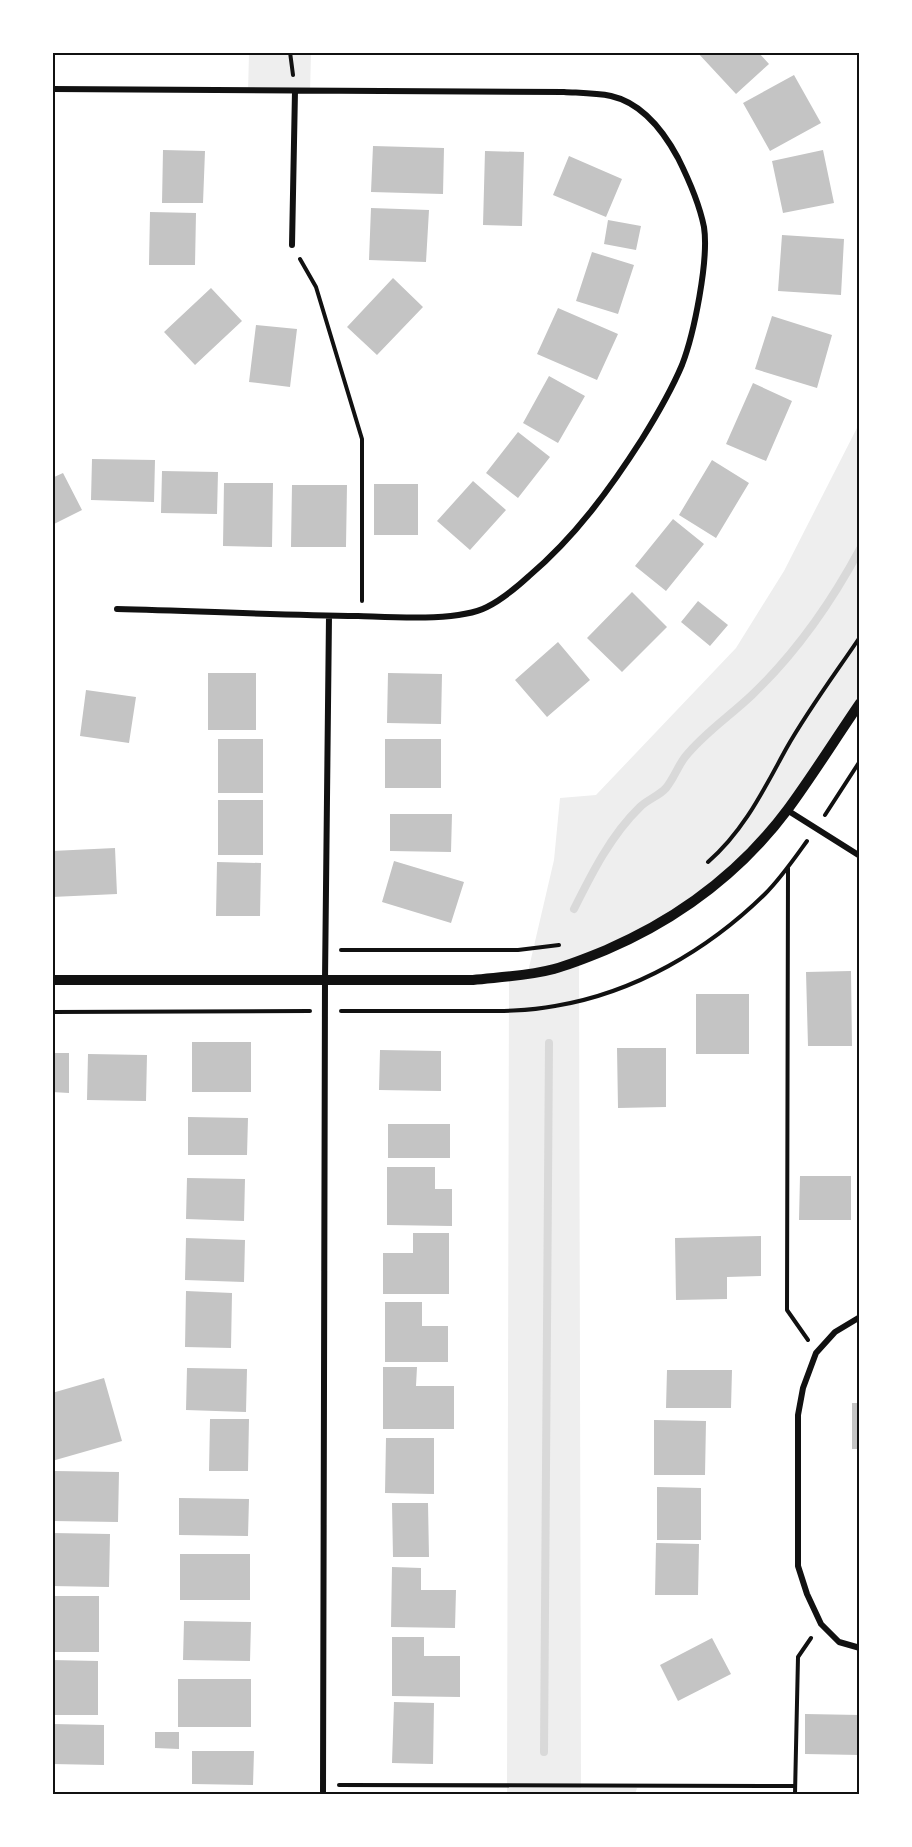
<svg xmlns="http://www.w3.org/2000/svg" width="912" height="1847" viewBox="0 0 912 1847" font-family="Lato,sans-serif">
<rect width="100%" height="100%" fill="#fff"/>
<path fill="#eee" d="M 249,53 L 311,53 L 310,93 L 248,93 Z
M 859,424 L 859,706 L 787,813 L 699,901 L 579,964 L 581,1788 L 637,1788 L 635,1794 L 507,1794 L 509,979 L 527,976 L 554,860 L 560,798 L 596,795 L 736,648 L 784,571 Z"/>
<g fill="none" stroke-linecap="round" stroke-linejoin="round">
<path stroke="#d9d9d9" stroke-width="8" d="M 574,909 C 592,873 611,835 640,807 C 648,799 659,796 666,788 C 674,778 678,766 685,757 C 704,733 730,716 752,695 C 796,653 831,603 860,549
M 544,1752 L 549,1043"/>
</g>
<path fill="#c4c4c4" d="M 697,52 L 758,52 L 769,64 L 736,94 Z
M 794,75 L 821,123 L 770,151 L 743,103 Z
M 373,146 L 444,148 L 443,194 L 371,192 Z
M 163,150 L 205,151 L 203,203 L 162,203 Z
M 823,150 L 834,203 L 783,213 L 772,161 Z
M 485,151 L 524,152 L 522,226 L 483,225 Z
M 569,156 L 622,179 L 606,217 L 553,195 Z
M 371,208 L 429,210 L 426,262 L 369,260 Z
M 150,212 L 196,213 L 195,265 L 149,265 Z
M 608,220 L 641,226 L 636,250 L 604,244 Z
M 782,235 L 844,239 L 841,295 L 778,291 Z
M 592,252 L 634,265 L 618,314 L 576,301 Z
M 393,278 L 423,307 L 377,355 L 347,327 Z
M 211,288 L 242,321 L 195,365 L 164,332 Z
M 558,308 L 618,334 L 597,380 L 537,354 Z
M 772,316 L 832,335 L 817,388 L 755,369 Z
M 256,325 L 297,329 L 290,387 L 249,382 Z
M 549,376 L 585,396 L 558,443 L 523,423 Z
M 753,383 L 792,401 L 766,461 L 726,444 Z
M 518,432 L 550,457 L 518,498 L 486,473 Z
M 92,459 L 155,460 L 154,502 L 91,500 Z
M 712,460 L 749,483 L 716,538 L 679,515 Z
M 162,471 L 218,472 L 217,514 L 161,513 Z
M 63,473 L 82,510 L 52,525 L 52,478 Z
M 473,481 L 506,510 L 470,550 L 437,521 Z
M 224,483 L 273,483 L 272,547 L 223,546 Z
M 374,484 L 418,484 L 418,535 L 374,535 Z
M 292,485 L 347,485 L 346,547 L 291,547 Z
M 673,519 L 704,544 L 666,591 L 635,566 Z
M 632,592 L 667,627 L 622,672 L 587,638 Z
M 698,601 L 728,625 L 710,646 L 681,622 Z
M 558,642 L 590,680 L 547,717 L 515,680 Z
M 208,673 L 256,673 L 256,730 L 208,730 Z
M 388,673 L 442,674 L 441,724 L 387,723 Z
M 86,690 L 136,697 L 129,743 L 80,736 Z
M 218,739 L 263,739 L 263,793 L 218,793 Z
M 385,739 L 441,739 L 441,788 L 385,788 Z
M 218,800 L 263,800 L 263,855 L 218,855 Z
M 390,814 L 452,814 L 451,852 L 390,851 Z
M 115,848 L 117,894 L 52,897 L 52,851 Z
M 394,861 L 464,882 L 451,923 L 382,902 Z
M 217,862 L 261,863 L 260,916 L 216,916 Z
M 851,971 L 852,1046 L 808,1046 L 806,972 Z
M 696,994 L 749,994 L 749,1054 L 696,1054 Z
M 192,1042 L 251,1042 L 251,1092 L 192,1092 Z
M 617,1048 L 666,1048 L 666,1107 L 618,1108 Z
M 380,1050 L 441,1051 L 441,1091 L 379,1090 Z
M 52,1053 L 69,1053 L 69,1093 L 52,1092 Z
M 88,1054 L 147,1055 L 146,1101 L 87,1100 Z
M 188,1117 L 248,1118 L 247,1155 L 188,1155 Z
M 388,1124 L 450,1124 L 450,1158 L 388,1158 Z
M 387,1167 L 435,1167 L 435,1189 L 452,1189 L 452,1226 L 387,1225 Z
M 800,1176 L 851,1176 L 851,1220 L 799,1220 Z
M 187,1178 L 245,1179 L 244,1221 L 186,1219 Z
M 413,1233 L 449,1233 L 449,1294 L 383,1294 L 383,1253 L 413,1253 Z
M 761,1236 L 761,1276 L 727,1277 L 727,1299 L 676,1300 L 675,1238 Z
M 186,1238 L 245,1240 L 244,1282 L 185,1280 Z
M 186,1291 L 232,1293 L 231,1348 L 185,1347 Z
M 385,1302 L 422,1302 L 422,1326 L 448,1326 L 448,1362 L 385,1362 Z
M 383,1367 L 417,1367 L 416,1386 L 454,1386 L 454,1429 L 383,1429 Z
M 187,1368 L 247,1369 L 246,1412 L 186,1410 Z
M 667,1370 L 732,1370 L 731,1408 L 666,1408 Z
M 104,1378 L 122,1441 L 52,1461 L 52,1393 Z
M 852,1403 L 860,1403 L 860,1449 L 852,1449 Z
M 210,1419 L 249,1419 L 248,1471 L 209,1471 Z
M 654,1420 L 706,1421 L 705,1475 L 654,1475 Z
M 386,1438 L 434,1438 L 434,1494 L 385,1493 Z
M 55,1471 L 119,1472 L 118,1522 L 53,1521 Z
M 657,1487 L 701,1488 L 701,1540 L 657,1540 Z
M 179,1498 L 249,1499 L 248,1536 L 179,1535 Z
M 392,1503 L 428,1503 L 429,1557 L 393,1557 Z
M 52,1533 L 110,1534 L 109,1587 L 52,1586 Z
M 656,1543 L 699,1544 L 698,1595 L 655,1595 Z
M 180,1554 L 250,1554 L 250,1600 L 180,1600 Z
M 392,1567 L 421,1568 L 421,1590 L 456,1590 L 455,1628 L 391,1627 Z
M 52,1596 L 99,1596 L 99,1652 L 52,1652 Z
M 184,1621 L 251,1622 L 250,1661 L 183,1660 Z
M 392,1637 L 424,1637 L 424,1656 L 460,1656 L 460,1697 L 392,1696 Z
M 712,1638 L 731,1674 L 678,1701 L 660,1665 Z
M 52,1660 L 98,1661 L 98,1715 L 52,1715 Z
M 178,1679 L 251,1679 L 251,1727 L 178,1727 Z
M 394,1702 L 434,1703 L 433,1764 L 392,1763 Z
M 805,1714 L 860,1715 L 860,1755 L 805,1754 Z
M 52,1724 L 104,1725 L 104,1765 L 52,1764 Z
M 155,1732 L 179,1732 L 179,1749 L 155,1748 Z
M 192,1751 L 254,1751 L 253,1785 L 192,1784 Z"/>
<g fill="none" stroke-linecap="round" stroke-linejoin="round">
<path stroke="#111" stroke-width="4" d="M 290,52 L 293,75
M 300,259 L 316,287 L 362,439 L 362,601
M 825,815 L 860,761
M 708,862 C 744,831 764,789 786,749 C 808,710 835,674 860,637
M 788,868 L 787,1310 L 808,1340
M 341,950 L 518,950 L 559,945
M 341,1011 C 381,1011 420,1011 460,1011 C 491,1011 524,1012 555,1006 C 634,993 708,950 765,894 C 781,878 794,859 807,841
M 52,1012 L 310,1011
M 339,1785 L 795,1786
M 795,1794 L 798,1657 L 811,1638"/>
<path stroke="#111" stroke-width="6" d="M 52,89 L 564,92 C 580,93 596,93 611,96 C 642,103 664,132 678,158 C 689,180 699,202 704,227 C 709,260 694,334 682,365 C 671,391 657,415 642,439 C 610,489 575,537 529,576 C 517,587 503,599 487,607 C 458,622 392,617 358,616 C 278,615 198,611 117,609
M 292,245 L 295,91
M 787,810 L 860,856
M 860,1317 L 835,1332 L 816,1353 L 803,1388 L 798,1415 L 798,1566 L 807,1594 L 821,1624 L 839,1642 L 860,1648
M 323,1794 L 325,979 L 329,616"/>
<path stroke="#111" stroke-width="10" d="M 52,980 L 473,980 C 500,977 528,976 554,969 C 572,964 589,957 606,950 C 678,919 741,872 788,809 C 813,775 836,738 860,703"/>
</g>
<rect width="912" height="1847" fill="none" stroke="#ffffff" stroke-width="108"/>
<rect x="54" y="54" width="804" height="1739" fill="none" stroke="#111" stroke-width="2"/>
</svg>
